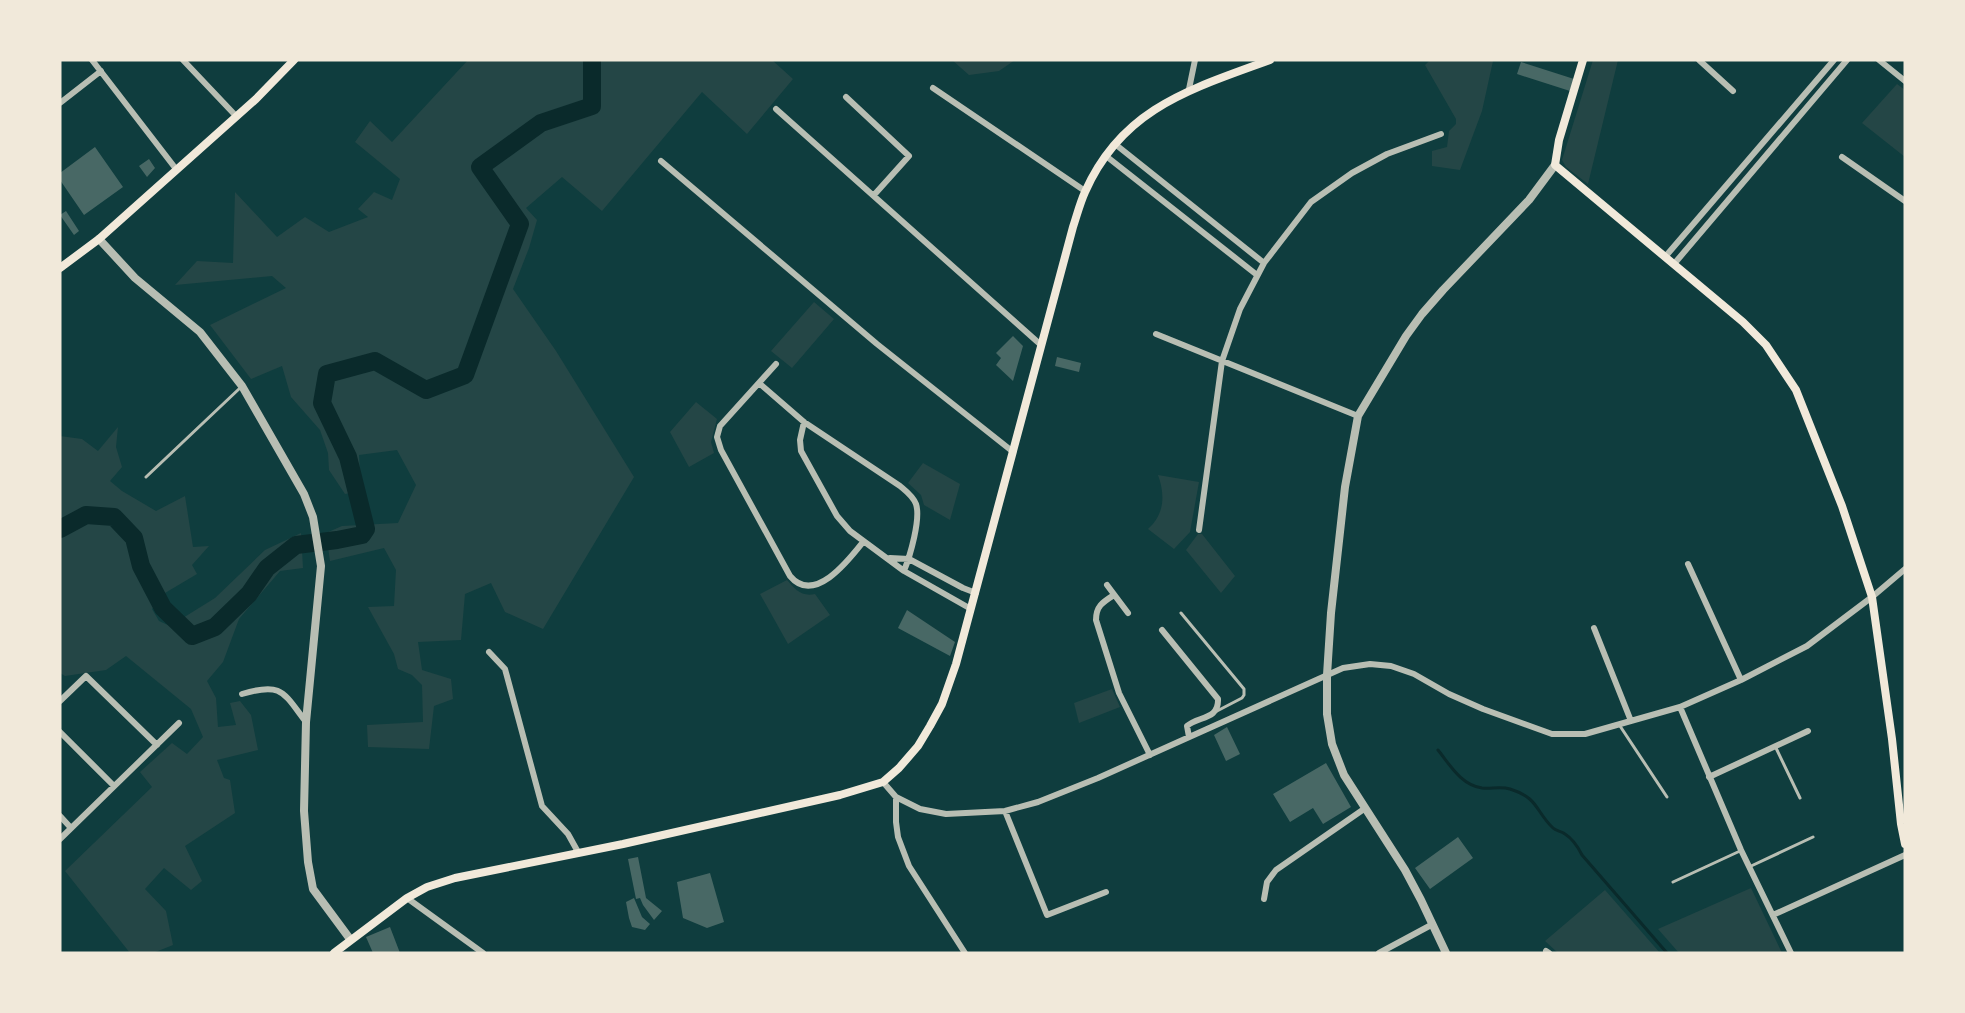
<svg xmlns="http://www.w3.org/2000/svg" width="1965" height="1013" viewBox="0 0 1965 1013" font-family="'Alegreya Sans',sans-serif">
<rect width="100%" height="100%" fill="#0f3d3e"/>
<path fill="#244646" d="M 468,60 L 772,60 L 793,79 L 747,134 L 702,92 L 602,211 L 562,177 L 526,208 L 537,220 L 529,248 L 513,289 L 556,351 L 634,477 L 543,629 L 505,612 L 491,583 L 465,594 L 461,640 L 418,642 L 422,670 L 451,679 L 453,699 L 434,706 L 429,749 L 368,747 L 367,725 L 423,722 L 422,685 L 412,675 L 398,669 L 394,654 L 368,607 L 394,606 L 396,570 L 384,548 L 330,561 L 326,533 L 342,526 L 398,523 L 416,485 L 397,450 L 359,455 L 361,491 L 345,494 L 329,470 L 328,453 L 320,430 L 291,397 L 282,366 L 251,379 L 210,325 L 286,288 L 272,276 L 175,285 L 197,261 L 233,263 L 235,192 L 277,237 L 305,217 L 329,232 L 368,217 L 358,209 L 374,192 L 392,200 L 400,179 L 355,142 L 370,121 L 392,142 Z
M 952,60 L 1015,60 L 999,71 L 969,75 Z
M 1430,60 L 1493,61 L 1482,111 L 1460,170 L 1432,166 L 1432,151 L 1447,147 L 1449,131 L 1456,124 L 1456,119 L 1425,65 Z
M 1593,60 L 1618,60 L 1588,184 L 1566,167 L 1562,160 Z
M 1897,84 L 1905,90 L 1905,157 L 1862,123 Z
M 814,302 L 834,319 L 792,368 L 771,351 Z
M 696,402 L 717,419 L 711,442 L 714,453 L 689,467 L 670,432 Z
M 118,427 L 116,447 L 122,467 L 110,481 L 122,491 L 156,511 L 185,496 L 193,547 L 209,546 L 192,565 L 197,574 L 165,593 L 152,609 L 159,621 L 170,626 L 215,598 L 265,550 L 301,533 L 303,568 L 280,571 L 239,619 L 223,662 L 207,681 L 216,698 L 218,727 L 236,725 L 230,703 L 240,701 L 251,715 L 258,750 L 217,760 L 224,778 L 230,780 L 235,813 L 185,846 L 202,881 L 191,890 L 164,868 L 145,889 L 166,911 L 173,945 L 153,953 L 130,953 L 65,871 L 152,787 L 140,772 L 172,743 L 187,754 L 203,737 L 191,709 L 126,656 L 106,670 L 65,676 L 60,673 L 60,436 L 82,439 L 98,451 Z
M 923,463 L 960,484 L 950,520 L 924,505 L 921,495 L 908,483 Z
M 1158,475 L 1199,482 L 1190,532 L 1174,549 L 1148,529 C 1165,514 1165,494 1158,475 Z
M 1198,534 L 1202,534 L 1235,576 L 1221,593 L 1186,550 Z
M 787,580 C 795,589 801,597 815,594 L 830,615 L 788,644 L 760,594 Z
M 1112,689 L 1120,707 L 1079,723 L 1074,703 Z
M 1751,888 L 1782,953 L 1679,953 L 1658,929 Z
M 1605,890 L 1660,953 L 1558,953 L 1545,941 Z"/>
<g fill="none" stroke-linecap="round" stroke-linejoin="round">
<path stroke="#0a2a2b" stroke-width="3" d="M 1438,750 C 1450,765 1461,785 1482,788 C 1491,789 1501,786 1510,789 C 1539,798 1535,811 1553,828 C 1556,831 1561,831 1565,834 C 1573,839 1578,847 1582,855 L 1667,953"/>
<path stroke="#0a2a2b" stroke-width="18" d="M 60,529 L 86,515 L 114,517 L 134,538 L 141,566 L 163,608 L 192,636 L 215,627 L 249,594 L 267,568 L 296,545 L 337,540 L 362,535 L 366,529 L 348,457 L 322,403 L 327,374 L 375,361 L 426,390 L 465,375 L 520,224 L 480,167 L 541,123 L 592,106 L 592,60"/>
</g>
<path fill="#486865" d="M 1521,62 L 1574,79 L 1570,91 L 1517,74 Z
M 95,147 L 123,187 L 84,215 L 60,180 L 60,173 Z
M 149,159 L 155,168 L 147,177 L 139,166 Z
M 66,211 L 79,231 L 74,235 L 60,215 Z
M 1013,336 L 1023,346 L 1013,381 L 996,365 L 1001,358 L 996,353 Z
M 1057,357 L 1081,363 L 1079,372 L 1055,366 Z
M 907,610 L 955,642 L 950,656 L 898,628 Z
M 1227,727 L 1240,754 L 1226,761 L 1214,735 Z
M 1326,763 L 1351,807 L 1323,824 L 1313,808 L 1290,822 L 1273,794 Z
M 1458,837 L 1473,858 L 1430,889 L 1415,868 Z
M 638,857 L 646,898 L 662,911 L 654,920 L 643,905 L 640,898 L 636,899 L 628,859 Z
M 710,873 L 724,922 L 707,928 L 683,918 L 677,882 Z
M 634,898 L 642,917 L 650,924 L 645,930 L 632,927 L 629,918 L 626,902 Z
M 390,927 L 400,953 L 373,953 L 366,937 Z"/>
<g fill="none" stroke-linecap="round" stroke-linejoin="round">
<path stroke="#b8beb3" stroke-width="3" d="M 146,477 L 240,388
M 1181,613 L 1244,689 L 1244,695 L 1242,698 L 1217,711
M 1620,726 L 1667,797
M 1776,748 L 1800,798
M 1749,867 L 1813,837
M 1673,882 L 1740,851"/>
<path stroke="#b8beb3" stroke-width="6" d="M 92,60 L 176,169
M 183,60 L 236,116
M 1699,60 L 1733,91
M 1879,60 L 1905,81
M 933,88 L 1085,191
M 1189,89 L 1195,60
M 846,97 L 909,156 L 874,195
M 60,103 L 101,71
M 776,109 L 1041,345
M 1115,144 L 1264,263
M 1106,156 L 1257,275
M 1842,157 L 1905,201
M 661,161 L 877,344 L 1012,451
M 1665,257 L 1834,60
M 1674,264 L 1847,60
M 1156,334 L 1358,416
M 776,364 L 720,426 L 717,437 L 721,450 L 790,576 C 814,605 848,561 863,542
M 759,383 L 804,422 L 900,486 C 906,491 913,496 916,504 C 921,519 910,556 904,571
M 804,422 L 800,440 L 801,451 L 837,516 L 850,531 L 904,571 L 971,609
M 1199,530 L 1222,361 L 1240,309 L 1264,263 L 1311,202 L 1352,173 L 1387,154 L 1441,134
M 890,558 L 909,559 L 963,588 L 976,593
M 1688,564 L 1741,680
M 1107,585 L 1128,613
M 1114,595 C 1103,602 1096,606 1096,620 L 1119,693 L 1150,755
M 1594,628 L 1631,721
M 1162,630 L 1218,699 C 1219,720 1198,716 1187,726 L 1189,737
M 489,652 L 505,669 L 542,806 L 568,834 L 578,852
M 242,694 C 282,682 283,692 306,722
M 60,701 L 86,676 L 157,745
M 1680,707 L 1741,850 L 1791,953
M 60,732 L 114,786
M 1709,777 L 1808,731
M 883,782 L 896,797 L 920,809 L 946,814 L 1005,811 L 1038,802 L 1098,778 L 1343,668 L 1370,664 L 1391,666 L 1414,674 L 1449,694 L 1483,709 L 1552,734 L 1585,734 L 1680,707 L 1741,680 L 1807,646 L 1872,597 L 1905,569
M 896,797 L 896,822 L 898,837 L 909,866 L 965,953
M 1005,811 L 1047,915 L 1106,892
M 60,816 L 71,828
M 60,839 L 179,723
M 407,898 L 483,953
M 1264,899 L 1267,882 L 1276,870 L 1364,809
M 1773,915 L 1905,855
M 1546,951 L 1549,953
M 1379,953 L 1433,924"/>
<path stroke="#b8beb3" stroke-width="8" d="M 99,239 L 135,278 L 200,332 L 242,386 L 304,494 L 313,517 L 321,566 L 306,722 L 304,811 L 308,862 L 313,889 L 350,939
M 1446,953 L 1421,900 L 1405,870 L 1344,775 L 1332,744 L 1327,714 L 1327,675 L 1331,613 L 1345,487 L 1358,416 L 1406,336 L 1422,314 L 1443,290 L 1529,200 L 1555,165"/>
<path stroke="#f1e9da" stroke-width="8" d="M 1583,60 L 1559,140 L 1555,165 L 1743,322 L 1766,345 L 1796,390 L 1842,506 L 1872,597 L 1892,739 L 1901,824 L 1905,844
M 60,268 L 99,239 L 256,99 L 294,60
M 334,953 L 407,898 L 427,887 L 455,878 L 623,844 L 840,795 L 883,782 L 899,768 L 918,746 L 930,726 L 942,704 L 956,664 L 1073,227 C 1077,215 1080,203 1085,192 C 1122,108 1191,89 1270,60"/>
</g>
<rect width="1965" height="1013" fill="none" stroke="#f1e9da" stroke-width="123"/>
</svg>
